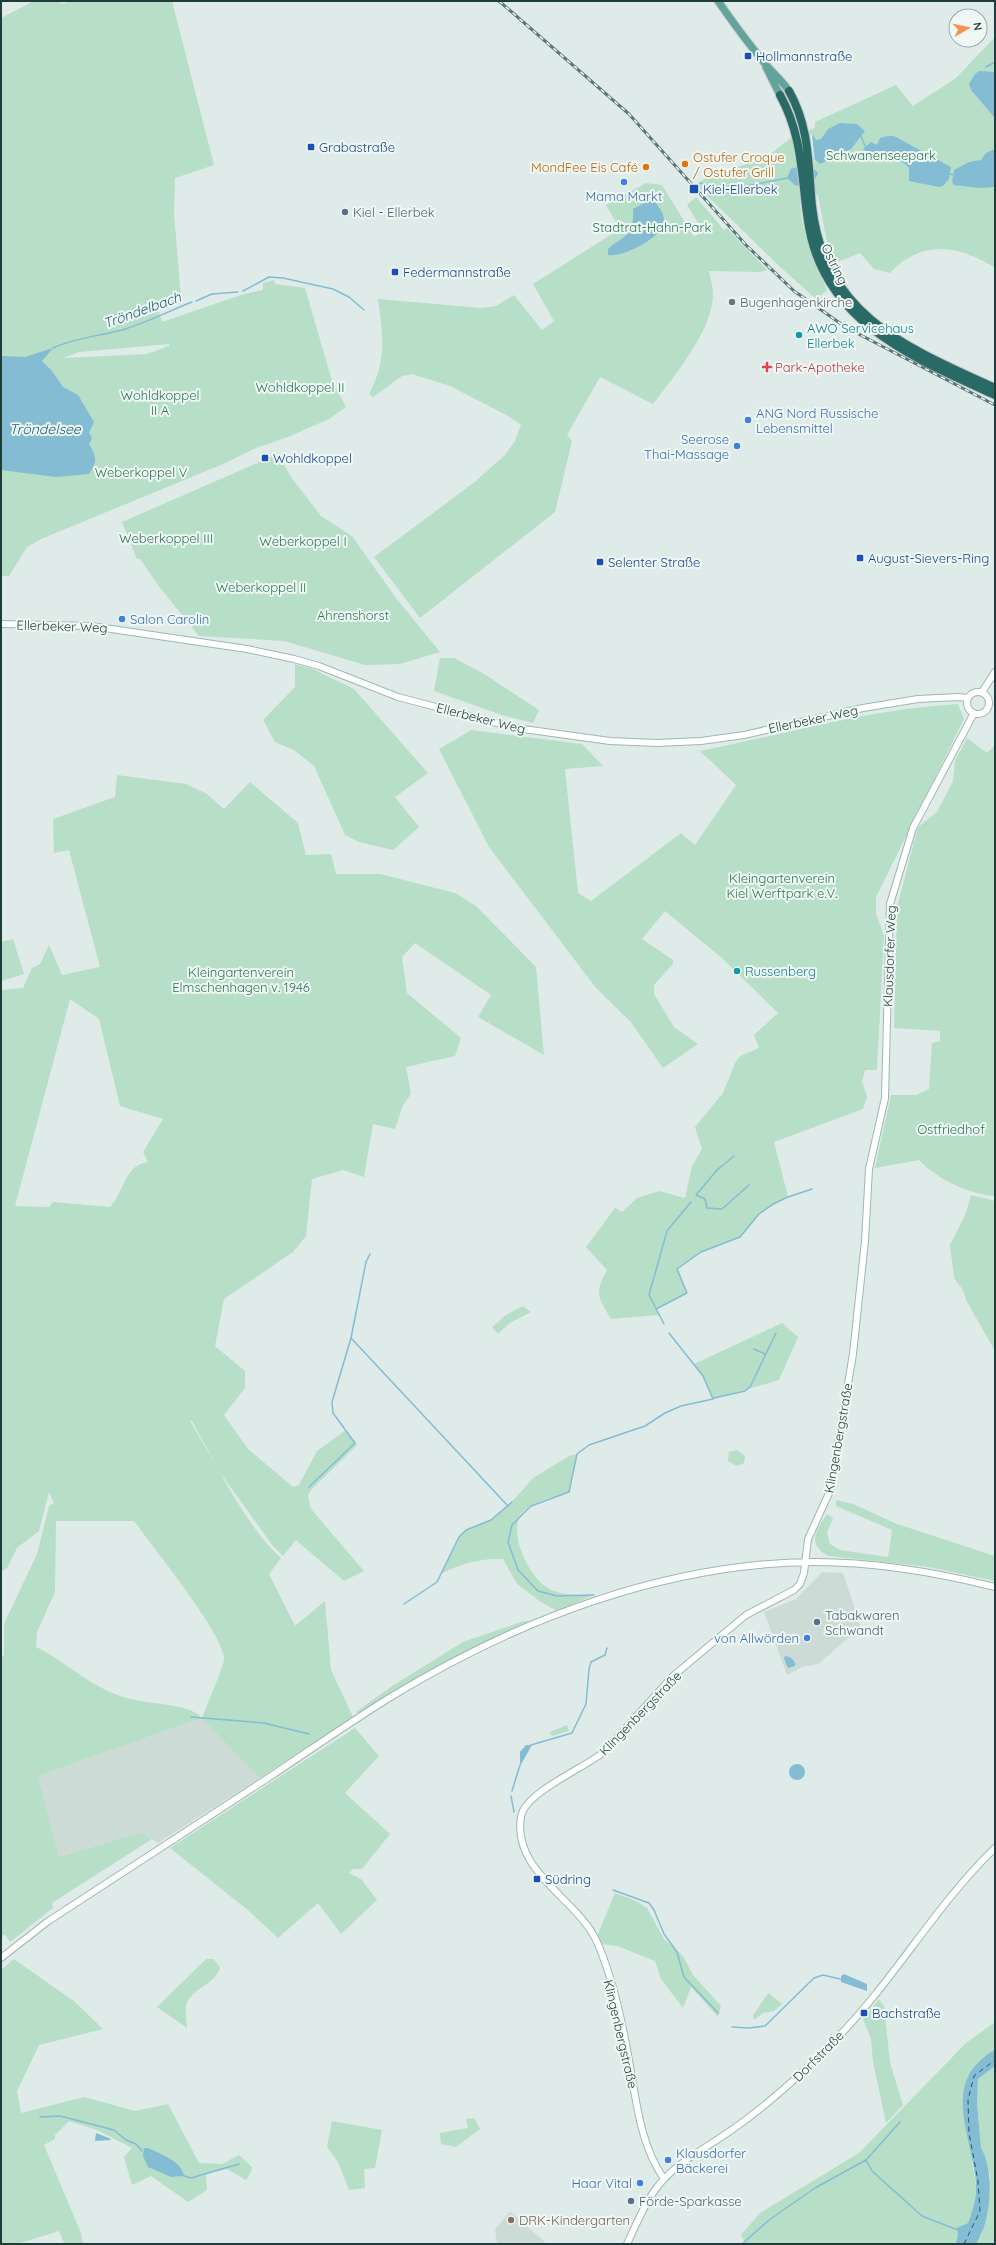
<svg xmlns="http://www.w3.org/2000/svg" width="996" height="2245" viewBox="0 0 996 2245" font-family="Quicksand,sans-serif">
<rect width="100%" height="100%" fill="#dfebe8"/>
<path fill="#cddbd7" d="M 822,1572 L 843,1573 L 861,1627 L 818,1664 L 802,1667 L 787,1675 L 764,1612 L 796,1599 Z
M 201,1718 L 260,1778 L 158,1843 L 142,1832 L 59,1857 L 38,1776 Z
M 510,2211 L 547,2244 L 497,2244 L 495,2230 Z"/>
<path fill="#b7dec7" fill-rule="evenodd" d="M 34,1 L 58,1 L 62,4 L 70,1 L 172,1 L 214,165 L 175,178 L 174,212 L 181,300 L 158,309 L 162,322 L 241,295 L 263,290 L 263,283 L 274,280 L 275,284 L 305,288 L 332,381 L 346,407 L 329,419 L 288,437 L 256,448 L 223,464 L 41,539 L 27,547 L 9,576 L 1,576 L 1,18 ZM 169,344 L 169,346 L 147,354 L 64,358 L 79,352 Z
M 995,37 L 995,268 C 959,245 922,239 890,273 L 874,269 L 860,253 L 835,263 L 827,243 L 818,195 L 800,197 C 800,230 813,260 827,290 L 816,299 L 777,264 L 696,185 L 704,179 L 768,156 L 792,137 L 815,128 L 815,122 L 896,85 L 913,106 L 956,78 Z
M 646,183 L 662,185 L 694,237 L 703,231 L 687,205 L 696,197 L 724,230 L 727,228 L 767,270 L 760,272 L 709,271 C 711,279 713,288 713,296 C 712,330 674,377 653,404 L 600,377 L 567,435 L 572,441 L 555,512 L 420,618 L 374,557 L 476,481 L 505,455 L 515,441 L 521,425 L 510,417 L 450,386 L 412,374 L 402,376 L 373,397 L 369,394 C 387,360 383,337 378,299 L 481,308 L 496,306 L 514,295 L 542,330 L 554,321 L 533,284 L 620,229 L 606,205 Z
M 278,454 L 291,477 L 321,516 L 352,536 L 396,598 L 440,652 L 400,664 L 365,665 L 284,641 L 199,636 L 161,589 L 140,559 L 137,559 L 122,522 Z
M 440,658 L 454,658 L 484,674 L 539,710 L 533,723 L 499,714 L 434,691 Z
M 295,664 L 315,670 L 354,689 L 428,773 L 395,797 L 419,827 L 393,850 L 359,842 L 345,835 L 314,766 L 294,750 L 275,742 L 263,720 L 295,687 Z
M 958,704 L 964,719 L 876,897 L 876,914 L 884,936 L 877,1070 L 865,1070 L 862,1082 L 867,1096 L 863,1109 L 774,1142 L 788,1197 L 759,1214 L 740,1237 L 701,1252 L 677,1269 L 687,1293 L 656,1308 L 659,1315 L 611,1319 C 598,1296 594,1295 607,1270 L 586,1247 L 615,1208 L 622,1212 L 637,1198 L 659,1191 L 685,1198 L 692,1166 L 702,1149 L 695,1127 L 723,1093 L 735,1063 L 740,1056 L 759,1048 L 754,1035 L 778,1013 L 723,959 L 665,911 L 642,939 L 673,960 L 673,964 L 654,985 L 654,994 L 674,1027 L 698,1044 L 663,1068 L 630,1021 L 596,988 L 489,847 L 439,749 L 471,730 L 582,744 L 603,766 L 565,769 L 578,893 L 591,901 L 681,833 L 695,845 L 736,785 L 700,751 C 786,734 870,709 958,704 Z
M 967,738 L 987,753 L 995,745 L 995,1196 C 968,1194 937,1179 919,1160 L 875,1168 L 891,1095 L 916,1095 L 929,1089 L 932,1043 L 940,1041 L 940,1031 L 894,1028 L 897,907 L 918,827 L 937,812 L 953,781 L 955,761 Z
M 117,775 L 186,784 L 207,794 L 224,809 L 250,782 L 298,823 L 306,855 L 331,854 L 336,874 L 380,874 L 455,893 L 476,906 L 536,967 L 544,1055 L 478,1017 L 491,995 L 415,943 L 402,957 L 407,993 L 461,1038 L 455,1056 L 406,1067 L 411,1094 L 403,1105 L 395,1129 L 373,1124 L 364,1177 L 343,1170 L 312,1179 L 306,1236 L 293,1252 L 224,1299 L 215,1346 L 245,1371 L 245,1388 L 224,1415 L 248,1449 L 293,1487 L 299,1485 L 317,1451 L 346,1430 L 357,1445 L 311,1490 L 308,1496 L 311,1509 L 364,1571 L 344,1581 L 296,1540 L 283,1556 L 273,1546 L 219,1471 C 237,1502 255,1534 281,1558 L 269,1574 L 295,1626 L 325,1601 L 331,1670 L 353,1717 L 260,1778 L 201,1718 L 38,1776 L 59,1857 L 142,1832 L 152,1839 L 52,1903 L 53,1908 L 10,1942 L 5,1934 L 1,1937 L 1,1657 L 4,1655 L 4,1624 L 37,1554 L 49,1506 L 54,1503 L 49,1492 L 39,1531 L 17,1548 L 7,1568 L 1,1572 L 1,990 L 23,988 L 32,968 L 40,964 L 49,945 L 62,975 L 100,967 L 69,850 L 54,853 L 53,819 L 115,797 ZM 70,999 L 99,1019 L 120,1106 L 163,1119 L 143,1152 L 148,1162 C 124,1165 124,1193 110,1207 L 53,1202 L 49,1207 L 15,1206 ZM 190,1421 L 192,1421 L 218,1468 ZM 56,1521 L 134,1521 C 151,1545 223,1633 224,1658 C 224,1667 206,1706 202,1718 C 191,1704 151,1704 135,1700 C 94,1692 71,1664 36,1647 L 37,1632 L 55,1592 Z
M 13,939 L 24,974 L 1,981 L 1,942 Z
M 971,1195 L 995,1201 L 995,1351 L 966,1300 L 963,1290 L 954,1278 L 950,1245 L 966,1213 Z
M 523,1306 L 531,1312 L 510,1323 L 498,1334 L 492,1327 L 506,1315 Z
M 782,1323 L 798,1337 L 779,1380 L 713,1399 L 703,1376 L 694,1364 Z
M 737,1450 L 745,1456 L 744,1463 L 737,1466 L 728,1461 L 729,1452 Z
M 577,1454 L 569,1492 C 554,1497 528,1502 520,1516 C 509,1538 532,1584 554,1591 C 565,1595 582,1596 594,1595 L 557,1611 L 541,1602 L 517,1584 L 503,1559 C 479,1558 462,1563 441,1574 L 459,1537 L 466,1530 L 491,1520 L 512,1502 L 533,1478 L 569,1456 Z
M 836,1500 L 853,1504 L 897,1524 L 995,1556 L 995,1581 L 929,1567 L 829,1556 C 806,1545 816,1530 827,1514 L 833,1518 L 827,1533 L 830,1544 L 840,1550 L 888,1557 L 892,1530 L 836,1506 Z
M 524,1621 L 530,1621 L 482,1644 L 359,1714 L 356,1712 L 392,1686 L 463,1642 Z
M 567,1725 L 569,1731 L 552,1736 L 550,1732 Z
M 355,1728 L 379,1756 L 345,1793 L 390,1834 L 362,1869 L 353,1869 L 349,1873 L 361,1879 L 377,1900 L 341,1934 L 318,1903 L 278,1938 L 249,1911 L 170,1848 Z
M 615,1893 L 636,1901 L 647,1908 L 664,1939 L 683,1956 L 693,1975 L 721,2006 L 718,2017 L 691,1987 L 683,2008 L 661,1979 L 655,1961 L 617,1946 L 601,1944 L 597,1936 Z
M 14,1959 L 75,2002 L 103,2029 L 39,2045 L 17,2091 L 21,2113 L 84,2097 L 135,2111 L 168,2104 L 199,2163 L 222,2164 L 239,2155 L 252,2167 L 251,2172 L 246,2180 L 227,2169 L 206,2174 L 207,2190 L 188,2202 L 151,2176 L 132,2185 L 124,2157 L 132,2148 L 97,2130 L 69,2121 L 55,2135 L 55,2139 L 44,2145 L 81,2233 L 83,2243 L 64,2243 L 59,2231 L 17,2244 L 1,2244 L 1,1970 Z
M 206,1959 L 213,1959 L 220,1967 C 216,1985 190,1988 186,2006 C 185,2013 187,2022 187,2028 L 157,2007 Z
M 769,1993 L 782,2004 L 774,2011 L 763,2013 L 754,2020 L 753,2015 C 759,2008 762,2000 769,1993 Z
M 879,1999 L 884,2006 L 890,2062 L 903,2105 L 886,2123 L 873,2062 L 871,2039 L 863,2019 Z
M 995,2022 L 995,2050 L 987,2055 L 971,2070 L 972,2162 L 976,2187 L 974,2208 L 968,2223 L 962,2226 L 956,2244 L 746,2244 L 741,2235 L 760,2213 L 859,2153 L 966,2043 Z
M 995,2066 L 995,2244 L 976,2244 L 982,2235 L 990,2175 L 981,2148 L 977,2102 L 978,2079 Z
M 474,2118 L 480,2129 L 456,2147 L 441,2144 L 440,2133 L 468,2128 L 466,2119 Z
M 332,2121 L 382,2130 L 375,2168 L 364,2169 L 365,2188 L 349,2190 L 338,2162 L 327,2147 Z"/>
<path fill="#84bcd4" d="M 979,71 L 995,72 L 995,118 L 971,90 L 969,84 L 975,74 Z
M 840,123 L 857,124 L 865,131 L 851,149 L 820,164 L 799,145 L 813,135 L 816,140 L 821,139 L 828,129 Z
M 888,136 L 894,136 L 951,167 L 949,179 L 943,186 L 939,187 L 909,181 L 909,168 L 905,164 L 883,151 L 868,152 L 863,149 L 871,142 L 877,145 L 880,138 Z
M 995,149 L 995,187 L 979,188 L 954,185 L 952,182 L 954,170 L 969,162 L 981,160 L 986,153 Z
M 802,165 L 812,167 L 818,173 L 815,180 L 796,186 L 787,178 L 791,169 Z
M 650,200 L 654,201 C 659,207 665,214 664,223 C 661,238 622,258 608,255 L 608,249 C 627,233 634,237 633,209 Z
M 53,348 L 42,361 L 52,371 L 63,387 L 78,395 L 94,422 L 89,433 L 92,438 L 89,444 C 96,456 98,461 89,474 L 56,477 L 1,470 L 1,356 L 25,357 Z
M 785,1656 C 790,1656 796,1661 795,1666 L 788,1668 L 784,1659 Z
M 526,1745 L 532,1745 L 520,1766 L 520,1752 Z
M789 1772a8 8 0 1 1 16 0a8 8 0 1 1-16 0Z
M 844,1974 L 867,1984 L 867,1991 L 841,1982 L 841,1976 Z
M 995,2050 L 995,2066 L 978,2079 L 977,2102 L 981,2148 C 995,2171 991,2222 976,2244 L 956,2244 L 958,2235 L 957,2228 L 968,2223 C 974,2208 978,2192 975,2175 C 969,2130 942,2079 995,2050 Z
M 96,2133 L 109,2138 L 111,2140 L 95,2141 Z
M 144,2148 L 148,2148 C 160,2154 182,2161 184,2176 L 171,2177 L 148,2167 L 143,2156 Z"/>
<path fill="#dfebe8" d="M 812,134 L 815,163 L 798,157 L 797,144 Z"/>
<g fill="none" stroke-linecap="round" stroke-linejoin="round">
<path stroke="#84bcd4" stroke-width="1.5" d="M 986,67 L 995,62
M 861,136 L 865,146
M 812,165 L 813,159
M 950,174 L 953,175
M 700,183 L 734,192
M 741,187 L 787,178
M 243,291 L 269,277 L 283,278 L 333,289 L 349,297 L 364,310
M 196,301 L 212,294 L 238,292
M 53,348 C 74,338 99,336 122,330 C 146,323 169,311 192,302
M 734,1156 L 717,1170 L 696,1195 L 705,1199 L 707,1208 L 722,1209 L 749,1185
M 656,1309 L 687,1293 L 677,1269 L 701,1252 L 740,1237 L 759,1214 L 773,1204 L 788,1197 L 812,1189
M 664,1324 L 649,1295 L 667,1231 L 691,1202
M 351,1338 L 508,1506
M 754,1349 L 765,1354
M 714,1398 L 745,1391 L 750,1387 L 776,1333
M 309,1487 L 355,1443 L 333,1413 L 332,1402 L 351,1338 L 366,1262 L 370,1254
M 594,1595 L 557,1596 L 538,1591 L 518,1570 L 508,1542 L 512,1525 L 531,1506 L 569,1492 L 577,1454 L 589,1445 L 645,1426 L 665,1413 L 681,1406 L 713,1399 L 703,1376 L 669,1333
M 404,1604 L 437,1582 L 459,1537 L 466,1530 L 491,1520 L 512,1502
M 191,1717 L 264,1723 L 309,1734
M 531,1745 L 572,1733 L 586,1704 L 589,1669 L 591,1662 L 605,1655 L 607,1648
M 512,1791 L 520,1765
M 511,1796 L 514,1812
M 613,1890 L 649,1903 L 654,1910 L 664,1934 L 677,1952 L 684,1977 L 718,2013
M 732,2027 L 749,2028 L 765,2026 L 814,1978 L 823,1975 L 840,1979
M 40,2117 L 60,2116 L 114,2130 L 126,2140 L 136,2144 L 142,2151
M 866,2160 L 872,2171 L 922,2216 L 958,2230
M 184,2176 L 191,2178 L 239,2164
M 742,2244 L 769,2220 L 815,2188 L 866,2160 L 900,2122"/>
<path stroke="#175c7b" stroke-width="1" stroke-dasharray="5 4" stroke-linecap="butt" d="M 964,2244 L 980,2211 L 978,2181 L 969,2133 L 968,2100 L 974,2076 L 995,2060"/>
<g stroke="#9db8b2" stroke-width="8">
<path id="secondary" d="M 1,624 L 91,626 L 247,649 L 294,659 L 319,666 L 398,697 L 516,728 L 610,741 L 657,743 L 701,741 L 744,735 L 863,708 L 918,699 L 958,697 L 968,698
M 982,692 L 995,672
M967 703a11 11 0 1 1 22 0a11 11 0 1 1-22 0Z
M 1,1958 L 47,1922 C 122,1873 196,1825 271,1776 C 310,1750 349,1723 389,1698 C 515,1621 664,1563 814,1562 C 876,1562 935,1572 995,1587
M 664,2179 C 639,2143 636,2097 628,2055 C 622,2021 611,1974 597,1942 C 578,1899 512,1872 521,1817 C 524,1793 584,1768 604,1752 L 673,1676 L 746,1615 L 794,1590 L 800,1584 L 804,1573 L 808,1539 L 830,1491 L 853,1354 L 865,1241 L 869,1169 L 885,1098 L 890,904 L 913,828 L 974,713
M 627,2244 C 638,2221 647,2197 664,2179 C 683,2159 711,2145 733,2129 C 772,2102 806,2070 839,2036 C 896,1977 936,1905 995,1848"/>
</g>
<g stroke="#c0c8c8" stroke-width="9">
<path id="primary" d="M 718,1 C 732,21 747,42 763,61 C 771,72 781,79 789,91
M 766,67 L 780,95"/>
</g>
<g stroke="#c0c8c8" stroke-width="10">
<path id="highway" d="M 789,91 C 810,128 808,166 812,206 C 824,315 907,348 995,388
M 780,95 C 803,137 801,175 808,221 C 822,322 914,358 995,395"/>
</g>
<use href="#secondary" stroke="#fff" stroke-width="6"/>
<use href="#primary" stroke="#62a39c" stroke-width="7"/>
<use href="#highway" stroke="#2a6a66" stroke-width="8"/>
<g stroke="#5a7874" stroke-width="3">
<path id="rail" d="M 499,1 L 629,114 L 746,245 L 794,291 L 847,328 L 995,405"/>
</g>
<use href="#rail" stroke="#f0f8f5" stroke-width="1.5" stroke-dasharray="4.5" stroke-linecap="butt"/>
</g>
<g fill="#1a4fb4" stroke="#f0f8f5" stroke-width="1.5">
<rect x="744" y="52" width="8" height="8" rx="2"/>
<rect x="307" y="143" width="8" height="8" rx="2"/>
<rect x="689" y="184" width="10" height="10" rx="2"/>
<rect x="391" y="268" width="8" height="8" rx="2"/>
<rect x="261" y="454" width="8" height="8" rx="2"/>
<rect x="856" y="554" width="8" height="8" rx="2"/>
<rect x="596" y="558" width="8" height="8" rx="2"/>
<rect x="533" y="1875" width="8" height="8" rx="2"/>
<rect x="860" y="2009" width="8" height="8" rx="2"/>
</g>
<g fill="#e8710a" stroke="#f0f8f5" stroke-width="1.5">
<circle cx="685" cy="164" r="4"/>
<circle cx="646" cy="167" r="4"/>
</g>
<g fill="#3f7fe0" stroke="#f0f8f5" stroke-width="1.5">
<circle cx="624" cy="182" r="4"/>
<circle cx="748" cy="420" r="4"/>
<circle cx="737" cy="446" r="4"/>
<circle cx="122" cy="619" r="4"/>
<circle cx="807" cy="1638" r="4"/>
<circle cx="668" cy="2160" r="4"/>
<circle cx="640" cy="2183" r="4"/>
</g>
<g fill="#5c6f8a" stroke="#f0f8f5" stroke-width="1.5">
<circle cx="345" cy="212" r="4"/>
<circle cx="817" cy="1622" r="4"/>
<circle cx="631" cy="2201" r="4"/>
</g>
<circle fill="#6b7280" stroke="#f0f8f5" stroke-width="1.5" cx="732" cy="302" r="4"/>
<g fill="#0f9aa8" stroke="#f0f8f5" stroke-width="1.5">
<circle cx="799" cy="335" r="4"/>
<circle cx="737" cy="971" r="4"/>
</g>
<path fill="#e0444e" stroke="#f0f8f5" stroke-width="1.5" d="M765 361h4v4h4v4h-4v4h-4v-4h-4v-4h4z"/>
<circle fill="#8d6e63" stroke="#f0f8f5" stroke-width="1.5" cx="511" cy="2220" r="4"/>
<g text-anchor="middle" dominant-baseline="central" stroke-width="4" stroke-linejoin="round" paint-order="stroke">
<g font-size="13" fill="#164399" stroke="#f0f8f5" text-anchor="start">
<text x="756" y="56">Hollmannstraße</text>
<text x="319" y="147">Grabastraße</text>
<text x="703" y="189">Kiel-Ellerbek</text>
<text x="403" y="272">Federmannstraße</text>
<text x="273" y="458">Wohldkoppel</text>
<text x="868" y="558">August-Sievers-Ring</text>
<text x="608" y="562">Selenter Straße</text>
<text x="545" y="1879">Südring</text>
<text x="872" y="2013">Bachstraße</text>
</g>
<g font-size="13" fill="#287551" stroke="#f0f8f5">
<text x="881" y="155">Schwanenseepark</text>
<text x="652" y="227">Stadtrat-Hahn-Park</text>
<text x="300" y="387">Wohldkoppel II</text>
<text x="160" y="395">Wohldkoppel<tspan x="160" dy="15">II A</tspan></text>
<text x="141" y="472">Weberkoppel V</text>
<text x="166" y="538">Weberkoppel III</text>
<text x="303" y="541">Weberkoppel I</text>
<text x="261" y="587">Weberkoppel II</text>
<text x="353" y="615">Ahrenshorst</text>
<text x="782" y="878">Kleingartenverein<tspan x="782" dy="15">Kiel Werftpark e.V.</tspan></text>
<text x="241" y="972">Kleingartenverein<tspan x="241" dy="15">Elmschenhagen v. 1946</tspan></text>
<text x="951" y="1129">Ostfriedhof</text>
</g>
<g font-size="13" fill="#c56008" stroke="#f0f8f5" text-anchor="start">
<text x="693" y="157">Ostufer Croque<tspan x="693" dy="15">/ Ostufer Grill</tspan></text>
<text x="638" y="167" text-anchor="end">MondFee Eis Café</text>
</g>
<g font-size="13" fill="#366cbe" stroke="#f0f8f5" text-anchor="start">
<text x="624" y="196" text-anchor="middle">Mama Markt</text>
<text x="756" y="413">ANG Nord Russische<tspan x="756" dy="15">Lebensmittel</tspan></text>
<text x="729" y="439" text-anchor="end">Seerose<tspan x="729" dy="15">Thai-Massage</tspan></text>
<text x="130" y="619">Salon Carolin</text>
<text x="799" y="1638" text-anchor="end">von Allwörden</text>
<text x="676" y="2153">Klausdorfer<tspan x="676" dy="15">Bäckerei</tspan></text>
<text x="632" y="2183" text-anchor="end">Haar Vital</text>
</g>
<g font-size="13" fill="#4e5e75" stroke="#f0f8f5" text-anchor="start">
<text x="353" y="212">Kiel - Ellerbek</text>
<text x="825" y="1615">Tabakwaren<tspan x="825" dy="15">Schwandt</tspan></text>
<text x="639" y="2201">Förde-Sparkasse</text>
</g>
<g font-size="13" fill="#1f3c39" stroke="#f0f8f5">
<text transform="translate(835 264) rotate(64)">Ostring</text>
<text transform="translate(62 626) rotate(2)">Ellerbeker Weg</text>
<text transform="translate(481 718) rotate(14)">Ellerbeker Weg</text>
<text transform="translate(813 719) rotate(-12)">Ellerbeker Weg</text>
<text transform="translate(889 956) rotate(-88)">Klausdorfer Weg</text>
<text transform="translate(838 1438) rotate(-80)">Klingenbergstraße</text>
<text transform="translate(640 1713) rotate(-46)">Klingenbergstraße</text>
<text transform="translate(621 2034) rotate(77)">Klingenbergstraße</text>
<text transform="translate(818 2056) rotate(-45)">Dorfstraße</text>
</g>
<g font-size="13" fill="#5b616d" stroke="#f0f8f5" text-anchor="start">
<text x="740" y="302">Bugenhagenkirche</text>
</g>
<g font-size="13" fill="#0d838f" stroke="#f0f8f5" text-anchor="start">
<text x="807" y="328">AWO Servicehaus<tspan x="807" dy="15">Ellerbek</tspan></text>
<text x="745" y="971">Russenberg</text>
</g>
<g font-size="13" fill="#be3a42" stroke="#f0f8f5" text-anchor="start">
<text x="775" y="367">Park-Apotheke</text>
</g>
<g font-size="13" fill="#785e54" stroke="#f0f8f5" text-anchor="start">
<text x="519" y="2220">DRK-Kindergarten</text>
</g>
<g font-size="14" font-style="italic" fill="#175c7b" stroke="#f0f8f5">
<text transform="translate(142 310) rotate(-20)">Tröndelbach</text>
<text x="45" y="429">Tröndelsee</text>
</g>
</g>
<rect width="996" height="2245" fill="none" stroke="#1f3c39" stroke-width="4"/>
<g transform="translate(968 28) rotate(81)"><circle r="19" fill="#f0f8f5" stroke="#9cadaa"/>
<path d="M0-3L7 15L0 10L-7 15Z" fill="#f99250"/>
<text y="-6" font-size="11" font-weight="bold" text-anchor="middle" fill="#1f3c39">N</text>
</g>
</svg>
